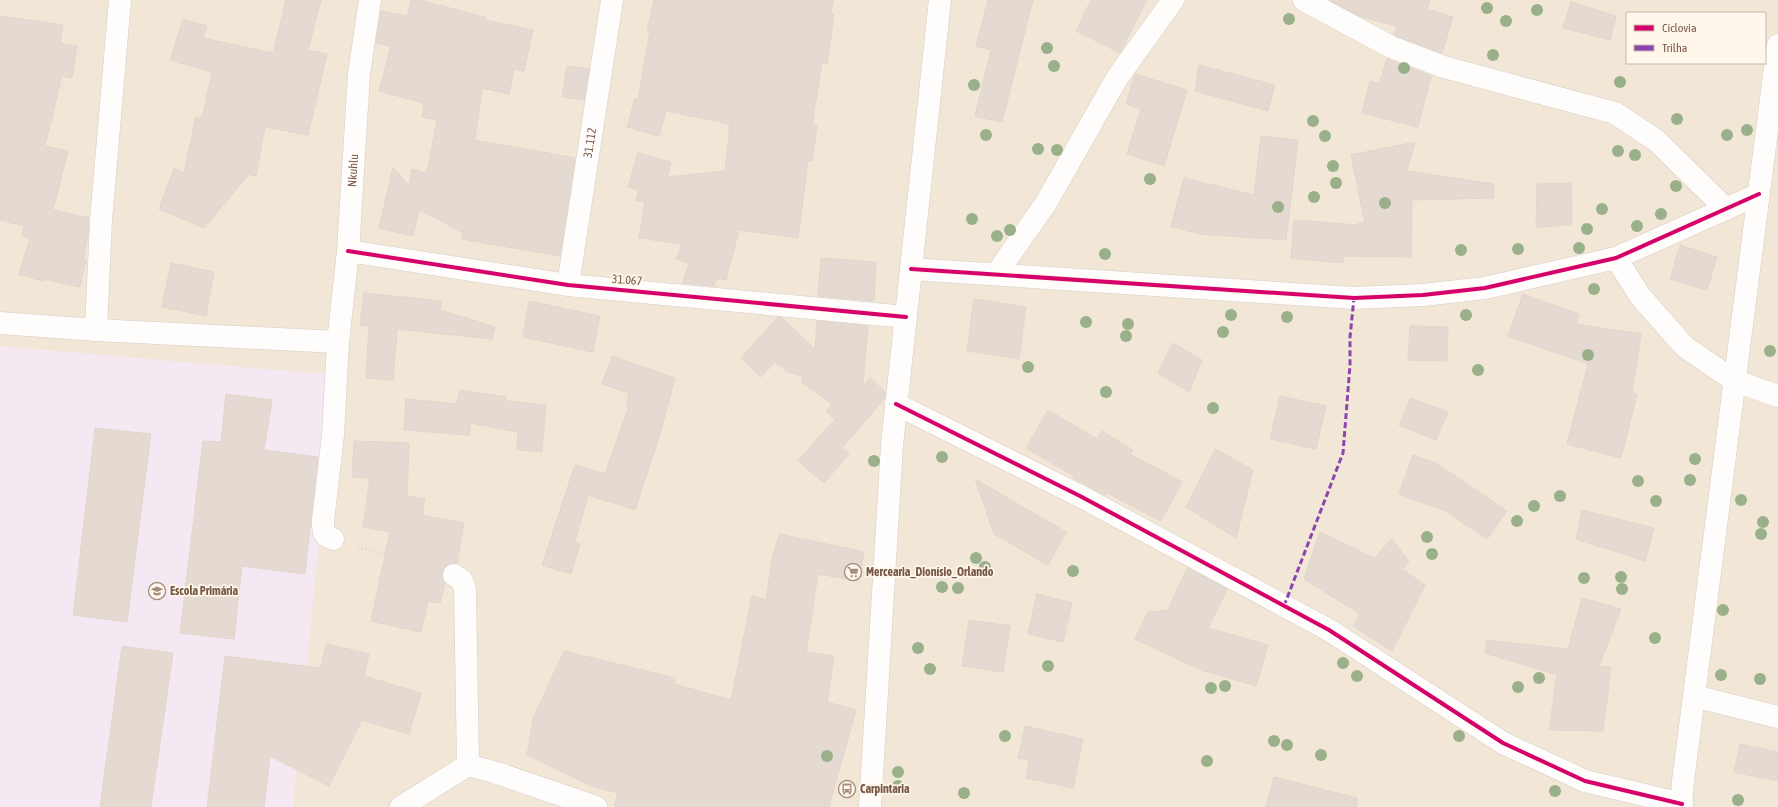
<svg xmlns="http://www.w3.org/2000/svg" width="1778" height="807" viewBox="0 0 1778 807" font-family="'Asap Condensed',sans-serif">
<rect width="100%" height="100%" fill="#f8f3ea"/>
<path fill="#f2e6d7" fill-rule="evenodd" d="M 0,0 L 1778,0 L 1778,807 L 0,807 ZM 1627,13 L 1765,13 L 1765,63 L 1627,63 Z"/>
<path fill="#f4e9f3" d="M 0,346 L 335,375 L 293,807 L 0,807 Z"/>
<path fill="#e5dad1" stroke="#e1d6cc" d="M 286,0 L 321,0 L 308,50 L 327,54 L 308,135 L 265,127 L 256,176 L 249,174 L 204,228 L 159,209 L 174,168 L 184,173 L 196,117 L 202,118 L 212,72 L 170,60 L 183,19 L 207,26 L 203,38 L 273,53 Z
M 411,0 L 419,0 L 485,17 L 485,20 L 533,30 L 524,71 L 514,69 L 509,94 L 482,88 L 475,140 L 575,158 L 560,256 L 462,239 L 463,233 L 419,209 L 413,236 L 379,228 L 393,167 L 409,186 L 412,169 L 427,173 L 437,120 L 422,117 L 424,103 L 379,91 L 391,46 L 376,43 L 381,11 L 407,16 Z
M 654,0 L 833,0 L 831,13 L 834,14 L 827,64 L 822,63 L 812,125 L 817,126 L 812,161 L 808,161 L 798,238 L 739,230 L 726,280 L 717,278 L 714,286 L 683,283 L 689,263 L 676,259 L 682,244 L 639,238 L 645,202 L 636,200 L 639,190 L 628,187 L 638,153 L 671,162 L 667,177 L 725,171 L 730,124 L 666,111 L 659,136 L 627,127 L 635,99 L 638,100 L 650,31 L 647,31 Z
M 988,0 L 1033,0 L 1002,122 L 975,116 L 991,50 L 976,46 Z
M 1091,0 L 1147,0 L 1120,53 L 1076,31 Z
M 1430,0 L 1427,9 L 1453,17 L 1442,53 L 1394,35 L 1397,26 L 1359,16 L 1331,1 Z
M 1571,2 L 1616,16 L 1610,40 L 1563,28 Z
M 0,16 L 63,25 L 60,43 L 77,46 L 72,78 L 62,76 L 45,146 L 68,151 L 53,210 L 89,218 L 88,235 L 83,259 L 86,260 L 80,287 L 43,279 L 43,281 L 19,274 L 30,238 L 22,236 L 24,226 L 0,220 Z
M 1387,59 L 1431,76 L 1418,127 L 1362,113 L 1370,81 L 1379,84 Z
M 1199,65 L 1275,85 L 1268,111 L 1195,91 Z
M 567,66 L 589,69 L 584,100 L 562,97 Z
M 1135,74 L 1187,90 L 1164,166 L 1127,154 L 1141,109 L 1126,104 Z
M 1261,136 L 1298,140 L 1286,240 L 1199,234 L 1171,226 L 1184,178 L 1254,195 Z
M 1415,142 L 1407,171 L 1494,184 L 1493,198 L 1412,200 L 1411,257 L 1343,256 L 1343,263 L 1291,258 L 1294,220 L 1358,225 L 1358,223 L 1365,223 L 1351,155 Z
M 1571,183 L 1572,224 L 1536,228 L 1537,184 Z
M 1680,245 L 1717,257 L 1707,290 L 1670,279 Z
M 821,258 L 876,262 L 874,301 L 818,296 Z
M 171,263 L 214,272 L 206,316 L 162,307 Z
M 364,293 L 441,301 L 440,310 L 495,327 L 492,339 L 397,329 L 393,380 L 366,378 L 369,326 L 360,325 Z
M 1523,294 L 1579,314 L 1576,324 L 1641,334 L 1632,393 L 1637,394 L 1621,458 L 1567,444 L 1588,364 L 1508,336 Z
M 974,299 L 1026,307 L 1019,359 L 967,351 Z
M 529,301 L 600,316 L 593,352 L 523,337 Z
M 778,317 L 782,318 L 815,349 L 817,321 L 868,326 L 863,386 L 870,378 L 885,392 L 885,398 L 842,448 L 849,454 L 824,483 L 798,461 L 835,419 L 826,411 L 832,404 L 801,382 L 803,376 L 789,373 L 775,362 L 761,377 L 741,358 Z
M 1410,326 L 1448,327 L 1447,361 L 1408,360 Z
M 1173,343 L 1202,360 L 1189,392 L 1158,373 Z
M 612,356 L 675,378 L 660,434 L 635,510 L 588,495 L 575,542 L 580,544 L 571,574 L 542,565 L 575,465 L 605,474 L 629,406 L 626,406 L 629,393 L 602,384 Z
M 460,390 L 506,397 L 506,401 L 546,405 L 542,452 L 517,450 L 518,432 L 471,423 L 469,435 L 404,430 L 406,399 L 457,404 Z
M 226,394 L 272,400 L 264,450 L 318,457 L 305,574 L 242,566 L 234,639 L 180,633 L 203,441 L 221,442 Z
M 1280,396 L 1326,406 L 1316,449 L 1270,439 Z
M 1411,398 L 1448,412 L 1436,440 L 1399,425 Z
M 1048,410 L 1097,439 L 1102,431 L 1133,450 L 1130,454 L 1182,482 L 1161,521 L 1107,493 L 1105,495 L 1079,481 L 1073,478 L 1074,476 L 1026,448 Z
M 95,428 L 151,434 L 127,622 L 73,615 Z
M 354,441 L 409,443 L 407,496 L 425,499 L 422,515 L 464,523 L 457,563 L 449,563 L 443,569 L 442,575 L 445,583 L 440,603 L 428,601 L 421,632 L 371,621 L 390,532 L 363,527 L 370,478 L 352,477 Z
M 1215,449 L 1253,470 L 1236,538 L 1186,507 Z
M 1413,455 L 1436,463 L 1507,511 L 1487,539 L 1445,511 L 1399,494 Z
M 975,479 L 1066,532 L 1048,565 L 994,534 Z
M 1582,510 L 1654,528 L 1645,561 L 1576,539 Z
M 1320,532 L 1374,558 L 1392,539 L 1409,562 L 1402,569 L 1425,585 L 1392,651 L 1353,626 L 1360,614 L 1304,579 Z
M 780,534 L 864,552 L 858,581 L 818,574 L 806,652 L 834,656 L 827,702 L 856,710 L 829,807 L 614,807 L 618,793 L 592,786 L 527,755 L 533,719 L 564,651 L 675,678 L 674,684 L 731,700 L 752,596 L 766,600 L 773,555 Z
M 1187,568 L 1227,589 L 1208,628 L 1268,645 L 1256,686 L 1201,670 L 1135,639 L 1148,612 L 1168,610 Z
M 1037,594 L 1072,603 L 1063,642 L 1028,634 Z
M 1582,598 L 1621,609 L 1599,666 L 1611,668 L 1603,731 L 1549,730 L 1557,675 L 1485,653 L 1487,640 L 1568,649 Z
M 969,620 L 1010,626 L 1003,672 L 962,666 Z
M 326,644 L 369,654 L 364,676 L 421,693 L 409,734 L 362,720 L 329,786 L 270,756 L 264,807 L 207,807 L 225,656 L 321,668 Z
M 122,646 L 173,653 L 151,807 L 100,807 Z
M 1025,726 L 1083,739 L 1073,788 L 1026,778 L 1029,760 L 1018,758 Z
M 1740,744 L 1778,752 L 1778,781 L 1734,772 Z
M 1274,777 L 1357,798 L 1356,807 L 1266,807 Z"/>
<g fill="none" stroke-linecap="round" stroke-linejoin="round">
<g stroke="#d6cec6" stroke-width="23">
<g id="minor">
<path d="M 1304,0 L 1391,47 L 1444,67 L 1615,113 L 1657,141 L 1726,209"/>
<path d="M 348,251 L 568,285 L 906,317"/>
<path d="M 1616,258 L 1640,296 L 1685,347 L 1735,381 L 1778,396"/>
<path d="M 911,269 L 1354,298 L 1423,295 L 1485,288 L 1616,258 L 1759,194"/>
<path d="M 997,273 L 1046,203 L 1117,78 L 1173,0"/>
<path id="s1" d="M 568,285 L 612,0"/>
<path d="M 0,323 L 96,330 L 338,342"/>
<path d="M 96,330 L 101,220 L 120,0"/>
<path d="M 896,404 L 1080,496 L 1329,630 L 1503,743 L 1585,781 L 1682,804"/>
<path id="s2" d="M 333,539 C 323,536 323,532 323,521 L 333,435 L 338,342 L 348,251 L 359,74 L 370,0"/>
<path d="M 454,575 L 462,580 L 465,589 L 468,765"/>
<path d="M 1694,696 L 1778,717"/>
<path d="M 401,807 L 468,765 L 497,773 L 596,807"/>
<path d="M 870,807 L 892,445 L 940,0"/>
<path d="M 1681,807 L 1683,781 L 1778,45"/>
</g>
</g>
<path stroke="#dbd2cc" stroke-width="2.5" stroke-dasharray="1 3" stroke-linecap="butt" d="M 358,547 L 428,568"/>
<use href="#minor" stroke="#fefdfc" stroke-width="22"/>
<path stroke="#8e44ad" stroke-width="3" stroke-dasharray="6 3" stroke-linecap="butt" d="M 1284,606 L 1343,453 L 1350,365 L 1350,337 L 1354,298"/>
<g stroke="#fff7ec" stroke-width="6">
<path id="cycleway" d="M 348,251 L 568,285 L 906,317
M 911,269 L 1354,298 L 1423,295 L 1485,288 L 1616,258 L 1759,194
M 896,404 L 1080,496 L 1329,630 L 1503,743 L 1585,781 L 1682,804"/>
</g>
<use href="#cycleway" stroke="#d6006c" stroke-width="4"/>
</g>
<g fill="#9ab08a">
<circle cx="1487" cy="8" r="6"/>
<circle cx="1537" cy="10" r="6"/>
<circle cx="1289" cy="19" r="6"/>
<circle cx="1506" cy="21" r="6"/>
<circle cx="1047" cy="48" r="6"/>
<circle cx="1493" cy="55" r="6"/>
<circle cx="1054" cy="66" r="6"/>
<circle cx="1404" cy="68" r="6"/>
<circle cx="1620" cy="82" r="6"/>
<circle cx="974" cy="85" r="6"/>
<circle cx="1677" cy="119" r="6"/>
<circle cx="1313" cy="121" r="6"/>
<circle cx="1747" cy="130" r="6"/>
<circle cx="986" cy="135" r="6"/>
<circle cx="1727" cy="135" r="6"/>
<circle cx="1325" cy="136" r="6"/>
<circle cx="1038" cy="149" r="6"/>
<circle cx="1057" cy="150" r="6"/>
<circle cx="1618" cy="151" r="6"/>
<circle cx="1635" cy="155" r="6"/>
<circle cx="1333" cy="166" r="6"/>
<circle cx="1150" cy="179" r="6"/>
<circle cx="1336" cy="183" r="6"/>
<circle cx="1676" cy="186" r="6"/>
<circle cx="1314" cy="197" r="6"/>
<circle cx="1385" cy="203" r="6"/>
<circle cx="1278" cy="207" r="6"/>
<circle cx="1602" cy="209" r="6"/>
<circle cx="1661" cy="214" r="6"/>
<circle cx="972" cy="219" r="6"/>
<circle cx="1637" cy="226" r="6"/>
<circle cx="1587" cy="229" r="6"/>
<circle cx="1010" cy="230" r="6"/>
<circle cx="997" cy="236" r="6"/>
<circle cx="1579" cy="248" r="6"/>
<circle cx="1518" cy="249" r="6"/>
<circle cx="1461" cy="250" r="6"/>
<circle cx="1105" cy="254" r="6"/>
<circle cx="1594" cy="289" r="6"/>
<circle cx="1231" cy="315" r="6"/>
<circle cx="1466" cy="315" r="6"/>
<circle cx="1287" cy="317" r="6"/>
<circle cx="1086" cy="322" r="6"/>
<circle cx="1128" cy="324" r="6"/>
<circle cx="1223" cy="332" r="6"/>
<circle cx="1126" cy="336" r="6"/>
<circle cx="1770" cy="351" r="6"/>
<circle cx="1588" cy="355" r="6"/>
<circle cx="1028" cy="367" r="6"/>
<circle cx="1478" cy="370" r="6"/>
<circle cx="1106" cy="392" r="6"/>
<circle cx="1213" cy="408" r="6"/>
<circle cx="942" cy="457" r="6"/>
<circle cx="1695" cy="459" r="6"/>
<circle cx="874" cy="461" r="6"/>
<circle cx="1690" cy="480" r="6"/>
<circle cx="1638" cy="481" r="6"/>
<circle cx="1560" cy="496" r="6"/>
<circle cx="1741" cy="500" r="6"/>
<circle cx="1656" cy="501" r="6"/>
<circle cx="1534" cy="506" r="6"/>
<circle cx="1517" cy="521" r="6"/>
<circle cx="1763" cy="522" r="6"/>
<circle cx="1761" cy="534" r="6"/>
<circle cx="1427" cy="537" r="6"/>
<circle cx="1432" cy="554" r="6"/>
<circle cx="976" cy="558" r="6"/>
<circle cx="985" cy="567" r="6"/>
<circle cx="1073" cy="571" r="6"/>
<circle cx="1621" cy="577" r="6"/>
<circle cx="1584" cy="578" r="6"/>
<circle cx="942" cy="587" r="6"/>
<circle cx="958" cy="588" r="6"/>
<circle cx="1622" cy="589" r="6"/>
<circle cx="1723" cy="610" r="6"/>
<circle cx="1655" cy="638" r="6"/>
<circle cx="918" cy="648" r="6"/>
<circle cx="1343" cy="663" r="6"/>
<circle cx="1048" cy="666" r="6"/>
<circle cx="930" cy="669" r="6"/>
<circle cx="1721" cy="675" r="6"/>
<circle cx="1357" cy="676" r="6"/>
<circle cx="1539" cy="678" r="6"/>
<circle cx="1760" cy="679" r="6"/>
<circle cx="1225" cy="686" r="6"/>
<circle cx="1518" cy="687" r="6"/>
<circle cx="1211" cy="688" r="6"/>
<circle cx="1005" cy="736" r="6"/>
<circle cx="1459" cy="736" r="6"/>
<circle cx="1274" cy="741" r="6"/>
<circle cx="1287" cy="745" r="6"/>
<circle cx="1321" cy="755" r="6"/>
<circle cx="827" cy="756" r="6"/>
<circle cx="1207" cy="761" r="6"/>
<circle cx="898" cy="772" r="6"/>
<circle cx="898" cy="786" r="6"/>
<circle cx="1555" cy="791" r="6"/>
<circle cx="964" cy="793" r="6"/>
<circle cx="1738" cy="800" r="6"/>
</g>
<defs>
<g id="supermarket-ring" transform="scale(0.9)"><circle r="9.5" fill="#fff7ec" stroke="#a58e80" stroke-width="1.5"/><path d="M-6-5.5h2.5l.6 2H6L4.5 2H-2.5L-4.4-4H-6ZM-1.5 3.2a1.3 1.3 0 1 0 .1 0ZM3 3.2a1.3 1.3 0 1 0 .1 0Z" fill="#a58e80"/></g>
<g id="school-ring" transform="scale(0.9)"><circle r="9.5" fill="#fff7ec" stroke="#a58e80" stroke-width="1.5"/><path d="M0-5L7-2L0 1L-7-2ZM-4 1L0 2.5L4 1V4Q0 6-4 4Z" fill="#a58e80"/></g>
<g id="bus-ring" transform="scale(0.9)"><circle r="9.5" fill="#fff7ec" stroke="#a58e80" stroke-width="1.5"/><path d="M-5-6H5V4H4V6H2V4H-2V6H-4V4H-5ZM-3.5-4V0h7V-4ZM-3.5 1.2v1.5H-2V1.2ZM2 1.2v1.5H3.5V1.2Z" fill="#a58e80"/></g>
</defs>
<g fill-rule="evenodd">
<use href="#supermarket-ring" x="853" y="572"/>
<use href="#school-ring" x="157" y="591"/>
<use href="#bus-ring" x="847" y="789"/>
</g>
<g text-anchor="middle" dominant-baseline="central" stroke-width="3.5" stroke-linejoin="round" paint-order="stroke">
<g font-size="12" fill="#795847" stroke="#fff7ec">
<text stroke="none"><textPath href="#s1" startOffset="144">31.112</textPath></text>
<text stroke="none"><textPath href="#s2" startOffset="375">Nkuhlu</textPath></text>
<text transform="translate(627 280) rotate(5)">31.067</text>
</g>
<g font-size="12" font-weight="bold" fill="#795847" stroke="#fff7ec" text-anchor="start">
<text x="866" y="572">Mercearia_Dionísio_Orlando</text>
<text x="170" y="591">Escola Primária</text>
<text x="860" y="789">Carpintaria</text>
</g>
</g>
<rect x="1626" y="12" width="140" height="52" fill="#fff7ec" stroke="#c9b7aa"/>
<rect x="1634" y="25" width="20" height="6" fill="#d6006c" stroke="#c9b7aa"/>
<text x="1662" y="32" font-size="12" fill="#795847">Ciclovia</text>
<rect x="1634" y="45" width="20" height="6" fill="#8e44ad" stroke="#c9b7aa"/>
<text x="1662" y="52" font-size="12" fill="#795847">Trilha</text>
</svg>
